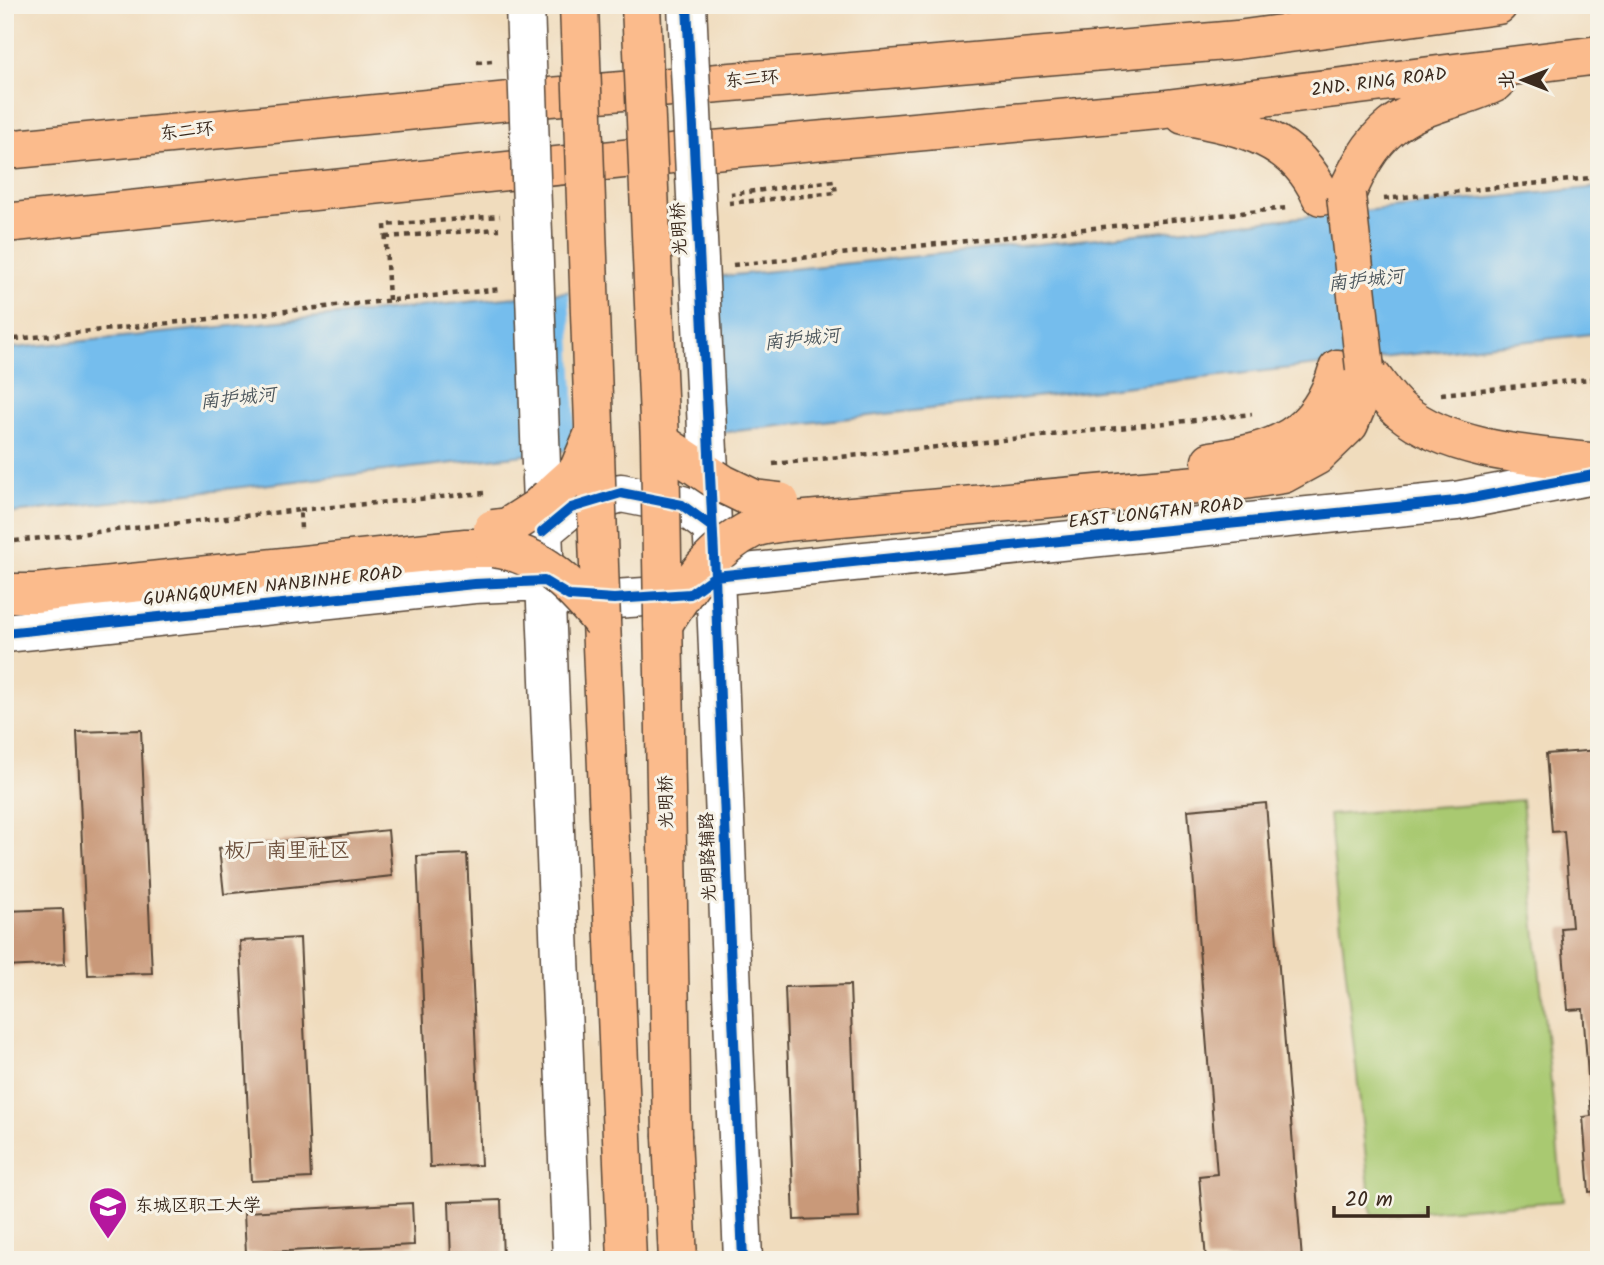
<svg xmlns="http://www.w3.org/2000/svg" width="1604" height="1265" viewBox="0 0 1604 1265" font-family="Kalam,'LXGW WenKai TC',sans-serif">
<rect width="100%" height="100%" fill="#f7f3e8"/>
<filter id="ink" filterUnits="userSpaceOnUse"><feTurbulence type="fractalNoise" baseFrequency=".0143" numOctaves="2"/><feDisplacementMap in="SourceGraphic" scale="14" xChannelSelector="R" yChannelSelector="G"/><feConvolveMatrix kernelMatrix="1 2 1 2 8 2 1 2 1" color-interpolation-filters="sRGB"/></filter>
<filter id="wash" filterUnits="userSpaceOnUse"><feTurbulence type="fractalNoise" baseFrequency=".00686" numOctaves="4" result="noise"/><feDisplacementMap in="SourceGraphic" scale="28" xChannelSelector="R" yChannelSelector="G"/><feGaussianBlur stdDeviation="1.57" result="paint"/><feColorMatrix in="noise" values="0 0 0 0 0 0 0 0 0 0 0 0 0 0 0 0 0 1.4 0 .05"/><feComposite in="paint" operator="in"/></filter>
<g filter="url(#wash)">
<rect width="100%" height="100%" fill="#f0dcbd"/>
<path fill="#a9c971" stroke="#727a48" stroke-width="2" d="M 1522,800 L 1563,1201 L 1372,1215 L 1329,815 Z"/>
<path fill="#74bded" stroke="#587486" stroke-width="2" d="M 1599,187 L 1599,333 L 5,514 L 5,349 Z"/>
<path fill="#f0dcbd" d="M 682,277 L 691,441 L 571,454 L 575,416 L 569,288 Z"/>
<g id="blocks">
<path fill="#c99979" d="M 141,730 L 152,973 L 88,975 L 77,732 Z
M 1599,750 L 1599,1191 L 1589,1192 L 1583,1117 L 1591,1116 L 1583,1009 L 1568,1010 L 1561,928 L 1572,927 L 1564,831 L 1552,832 L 1546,754 Z
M 1266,803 L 1302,1260 L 1206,1260 L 1199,1176 L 1217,1174 L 1188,810 Z
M 388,830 L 392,876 L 224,894 L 219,848 Z
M 467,854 L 481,1165 L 430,1167 L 417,856 Z
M 63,909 L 65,964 L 5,967 L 5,911 Z
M 300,938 L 311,1178 L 251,1181 L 240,941 Z
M 850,985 L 859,1218 L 794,1220 L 785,987 Z
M 501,1200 L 503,1260 L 451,1260 L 449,1202 Z
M 412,1203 L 414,1245 L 246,1253 L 244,1212 Z"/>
</g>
</g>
<g filter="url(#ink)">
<use href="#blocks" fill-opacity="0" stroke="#564536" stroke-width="2"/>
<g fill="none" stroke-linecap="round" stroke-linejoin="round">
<g stroke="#564536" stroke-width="41">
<path id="minor" d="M 708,452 L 715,576 L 743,1260
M 541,478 L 572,1260
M 542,532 L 571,508 L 621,493 L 682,505 L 712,527
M 5,633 L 474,584 L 544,581 L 569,596 L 614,599 L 690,594 L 715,576 L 1456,501 L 1599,474"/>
</g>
<g stroke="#564536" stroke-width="41">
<path id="major" d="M 601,621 L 627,1260
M 672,1137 L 678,1260"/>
</g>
<g stroke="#564536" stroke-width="41">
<path id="highway" d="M 1184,115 C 1243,127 1295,137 1321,196
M 5,150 L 550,97 L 1237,40 L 1498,5
M 1346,195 C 1357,170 1369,145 1391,127 C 1420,103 1463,99 1496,82
M 5,223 L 691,152 L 1158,110 L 1599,55
M 1365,369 C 1377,382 1387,400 1401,411 C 1451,452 1536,456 1599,463
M 1211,461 C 1276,451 1318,437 1338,369
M 784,522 L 1231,482 L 1283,474 L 1316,456 L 1349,424 L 1357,405 L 1365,369
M 5,593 L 35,593 L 466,548 L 493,548"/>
</g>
<path stroke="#564536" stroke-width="4.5" stroke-dasharray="5 5" stroke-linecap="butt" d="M 477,62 L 494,61
M 1384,199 L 1599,177
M 729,203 L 836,193 L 834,181 L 731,194
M 386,237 L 499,229
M 733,265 L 1288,208
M 389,300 L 385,225 L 500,216
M 5,340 L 501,289
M 1441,394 L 1599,378
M 773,464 L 1252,414
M 300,510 L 484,493
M 5,542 L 300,510 L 301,529 L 304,529"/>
<use href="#minor" stroke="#fff" stroke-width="38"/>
<use href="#major" stroke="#fbbb8c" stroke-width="38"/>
<use href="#highway" stroke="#fbbb8c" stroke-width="38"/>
<g stroke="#564536" stroke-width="41" stroke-linecap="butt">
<path id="minor-bridge" d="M 525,5 L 541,465
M 687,5 L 708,452"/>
</g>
<g stroke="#564536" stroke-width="41" stroke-linecap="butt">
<path id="major-bridge" d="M 579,5 L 601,621
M 641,5 L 660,442 L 672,1137"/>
</g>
<g stroke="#564536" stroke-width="41" stroke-linecap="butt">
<path id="highway-bridge" d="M 1346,195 L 1365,369
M 660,442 L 723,484 L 754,499 L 780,502
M 493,529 L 508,527 L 536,509 L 578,471 L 594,433
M 493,548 C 541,553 572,586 601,621
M 663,624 C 688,586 710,550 752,529 C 761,525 774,524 784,522"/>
</g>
<use href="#minor-bridge" stroke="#fff" stroke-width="38"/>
<use href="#major-bridge" stroke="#fbbb8c" stroke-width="38"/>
<use href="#highway-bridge" stroke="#fbbb8c" stroke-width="38"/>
<g stroke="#f7f3e8" stroke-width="15">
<path id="cycleway" d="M 687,5 L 715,576 L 743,1260
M 542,532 L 571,508 L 621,493 L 682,505 L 712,527
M 5,633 L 474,584 L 544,581 L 569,596 L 614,599 L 690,594 L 715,576 L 1456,501 L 1599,474"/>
</g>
<use href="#cycleway" stroke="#0057b8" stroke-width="10"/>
</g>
</g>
<defs>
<g id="university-pin" transform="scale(2.0125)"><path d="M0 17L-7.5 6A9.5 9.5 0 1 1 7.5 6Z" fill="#b5179e" stroke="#f7f3e8"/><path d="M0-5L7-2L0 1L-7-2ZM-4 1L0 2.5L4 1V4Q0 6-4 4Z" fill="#fff"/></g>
</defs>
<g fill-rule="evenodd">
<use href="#university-pin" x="108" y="1206"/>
</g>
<g text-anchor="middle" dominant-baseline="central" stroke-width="6" stroke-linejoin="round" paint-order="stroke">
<g font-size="18" fill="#3b2a1e" stroke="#f7f3e8">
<text transform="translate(752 80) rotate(-5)">东二环</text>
<text transform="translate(1379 83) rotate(-7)">2ND. RING ROAD</text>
<text transform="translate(187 132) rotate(-6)">东二环</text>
<text transform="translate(680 229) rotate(-93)">光明桥</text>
<text transform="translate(1156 514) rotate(-6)">EAST LONGTAN ROAD</text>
<text transform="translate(273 587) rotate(-6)">GUANGQUMEN NANBINHE ROAD</text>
<text transform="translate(667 802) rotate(-91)">光明桥</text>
<text transform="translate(709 857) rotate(-92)">光明路辅路</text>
</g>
<g font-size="18" fill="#3b2a1e" stroke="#f7f3e8" text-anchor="start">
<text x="135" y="1206">东城区职工大学</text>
</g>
<g font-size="19" font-style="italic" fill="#4c565c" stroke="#f7f3e8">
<text transform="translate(1366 281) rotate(-6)">南护城河</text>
<text transform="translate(802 340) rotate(-6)">南护城河</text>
<text transform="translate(238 399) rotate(-6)">南护城河</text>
</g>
<g font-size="21" fill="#6d513e" stroke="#f7f3e8">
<text x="287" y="851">板厂南里社区</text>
</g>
</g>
<rect width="1604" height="1265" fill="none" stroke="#f7f3e8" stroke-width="28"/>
<g transform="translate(1523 80) rotate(270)" stroke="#f7f3e8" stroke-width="5" paint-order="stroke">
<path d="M0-5L12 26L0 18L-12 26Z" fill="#3b2a1e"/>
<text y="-10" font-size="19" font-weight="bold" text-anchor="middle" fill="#3b2a1e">北</text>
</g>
<path d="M1334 1206v10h94v-10" fill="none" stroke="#3b2a1e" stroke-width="3.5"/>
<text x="1345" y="1206" font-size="21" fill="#3b2a1e" stroke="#f7f3e8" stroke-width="5" paint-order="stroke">20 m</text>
</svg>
